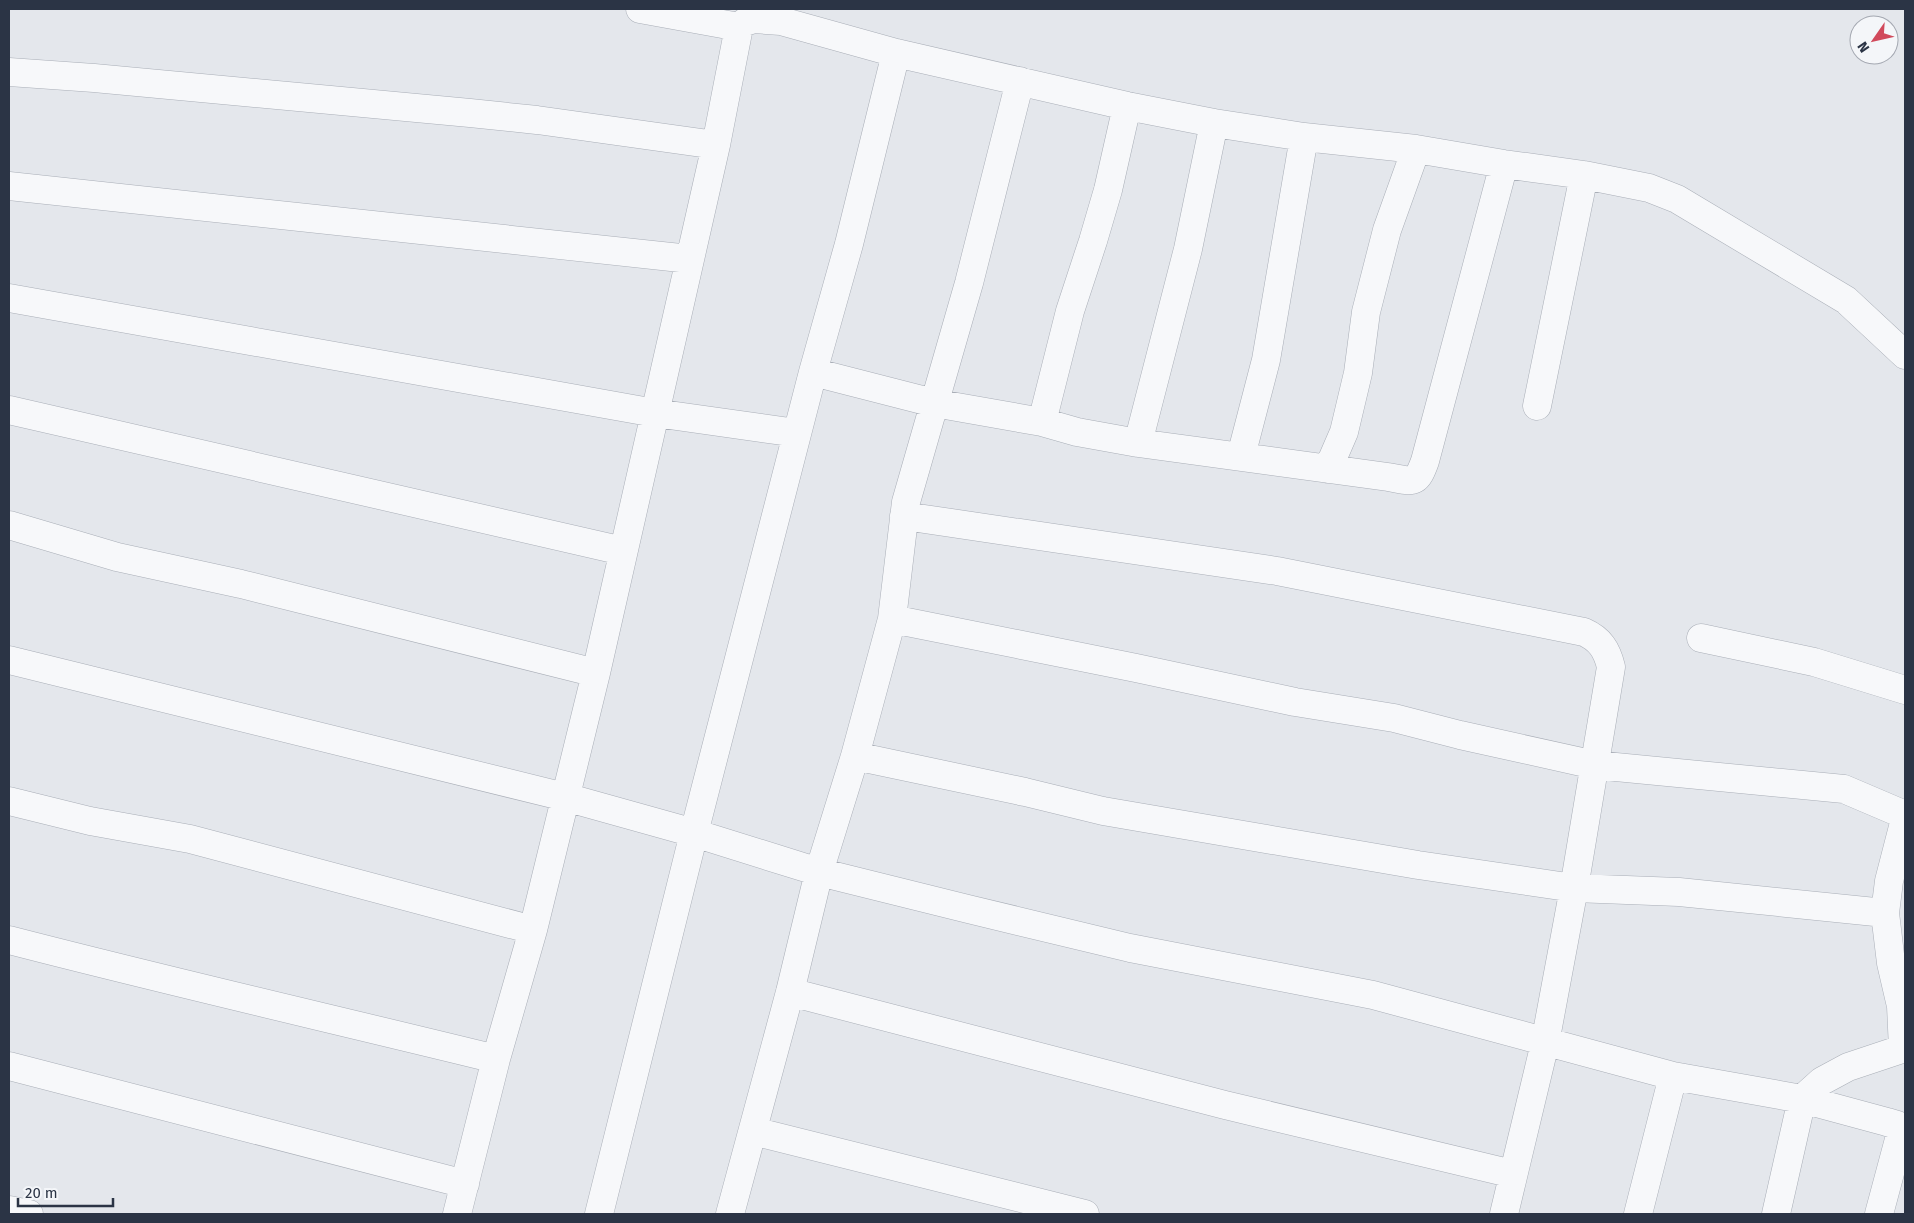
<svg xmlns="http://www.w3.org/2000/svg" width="1914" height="1223" viewBox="0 0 1914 1223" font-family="'Fira Sans',sans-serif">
<rect width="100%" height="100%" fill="#e4e7ec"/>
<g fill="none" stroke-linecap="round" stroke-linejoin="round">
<g stroke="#a9aeb7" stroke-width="29">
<path id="minor" d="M 640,9 L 739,27
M 9,72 L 94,78 L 470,113 L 537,120 L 716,145
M 9,186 L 690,259
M 9,298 L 655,413 L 797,433
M 813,372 L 934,403 L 1042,422 L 1077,432 L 1138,443 L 1388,477 C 1413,481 1416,486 1425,461 L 1504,164
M 1537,406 L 1584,175
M 9,410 L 623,551
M 1042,422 L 1070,311 L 1093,241 L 1108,190 L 1127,106
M 1138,443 L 1188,249 L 1214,123
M 1241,456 L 1266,360 L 1304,137
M 1328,469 L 1344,432 L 1358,373 L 1366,312 L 1387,230 L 1416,149
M 904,516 L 1277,571 L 1584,632 C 1600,639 1607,650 1611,667 L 1574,888 L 1545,1043 L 1504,1214
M 9,525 L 117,557 L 241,584 L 596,673
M 892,619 L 1136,668 L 1295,702 L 1394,718 L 1460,735 L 1595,765 L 1844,789 L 1905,815
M 1701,638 L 1814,662 L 1905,690
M 9,660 L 565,797 L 694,833 L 819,872 L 968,909 L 1130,948 L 1373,995 L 1673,1076 L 1802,1099 L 1887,1122 L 1897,1125 L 1901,1132 L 1879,1214
M 855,756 L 1025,792 L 1103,811 L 1418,865 L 1574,888 L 1679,892 L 1885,913
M 9,801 L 90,821 L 190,839 L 533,930
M 9,940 C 171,982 333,1019 496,1059
M 790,992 L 1225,1105 L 1513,1174
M 1903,1049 L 1901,1006 L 1891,963 L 1885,913 L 1889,881 L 1905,819
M 9,1066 L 465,1184
M 753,1131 L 1085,1214
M 9,1210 L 29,1214
M 457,1214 L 496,1059 L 533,930 L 596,673 L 716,145 L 739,27 L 745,22 L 754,19 L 781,21 L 896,53 L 1127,106 L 1214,123 L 1304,137 L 1416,149 L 1504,164 L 1584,175 L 1649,188 L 1677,199 L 1846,300 L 1905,355
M 599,1214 L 694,833 L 813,372 L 849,244 L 896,53
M 730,1214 L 790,992 L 819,872 L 855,756 L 892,619 L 906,502 L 969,283 L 1020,81
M 1638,1214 L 1673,1076
M 1776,1214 L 1802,1099 L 1822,1081 L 1848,1067 L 1905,1048"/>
</g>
<use href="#minor" stroke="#f7f8fa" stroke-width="28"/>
</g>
<rect width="1914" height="1223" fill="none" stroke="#2b3445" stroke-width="20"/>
<g transform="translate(1874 40) rotate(236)"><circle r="24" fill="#f4f6f9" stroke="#a4a8b1"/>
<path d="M0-4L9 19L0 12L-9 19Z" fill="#d1495b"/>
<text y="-8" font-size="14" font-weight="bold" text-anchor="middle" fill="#2b3445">N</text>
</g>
<path d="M18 1198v8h95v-8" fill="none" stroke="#2b3445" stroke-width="2.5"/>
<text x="25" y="1198" font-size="15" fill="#2b3445" stroke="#f4f6f9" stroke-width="4" paint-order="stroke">20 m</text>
</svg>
